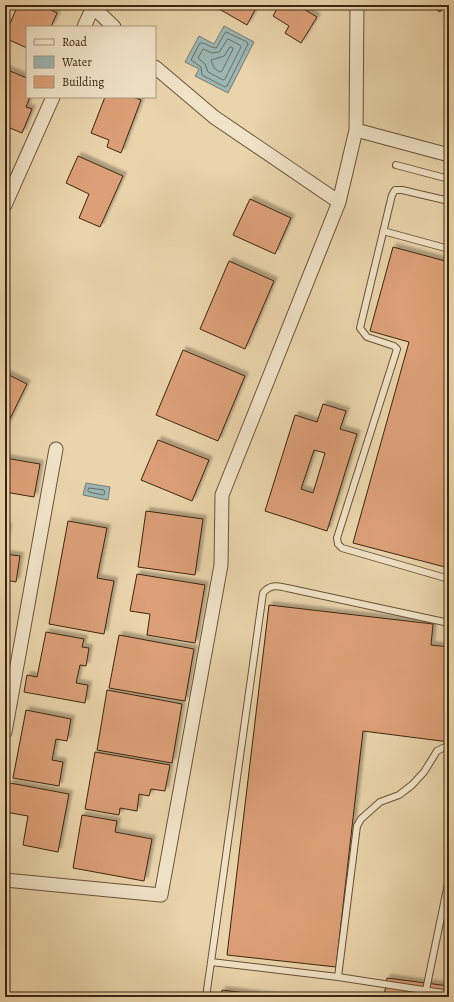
<svg xmlns="http://www.w3.org/2000/svg" width="454" height="1002" viewBox="0 0 454 1002" font-family="Alegreya,serif">
<defs>
<filter id="shadow"><feDropShadow dx="3.5" dy="-3.5" stdDeviation="1" flood-color="#0004"/></filter>
</defs>
<rect width="100%" height="100%" fill="#ead4ab"/>
<filter id="stains"><feTurbulence type="fractalNoise" baseFrequency=".005" numOctaves="4"/><feColorMatrix values="0 0 0 0 .2 0 0 0 0 .09 0 0 0 0 .02 0 0 0 .5 -.17"/></filter>
<radialGradient id="worn" r=".72"><stop offset=".6" stop-color="#630" stop-opacity="0"/><stop offset="1" stop-color="#630" stop-opacity=".3"/></radialGradient>
<path fill="#9cb6b4" stroke="#767c72" d="M 224,26 L 254,42 L 228,93 L 195,76 L 199,69 L 185,62 L 199,36 L 214,44 Z
M 86,483 L 110,487 L 108,500 L 83,495 Z"/>
<g fill="none" stroke-linecap="round" stroke-linejoin="round">
<path stroke="#6c6e62" stroke-width="1" d="M 226,32 L 247,42 L 248,44 L 227,86 L 225,87 L 202,75 L 201,67 L 191,60 L 200,43 C 205,42 210,48 216,48 Z
M 228,39 L 240,45 L 241,47 L 225,79 L 223,80 L 208,72 L 205,64 L 198,58 L 203,49 L 212,53 L 219,52 Z
M 230,47 L 232,47 L 233,49 L 222,71 L 220,72 L 214,68 L 211,60 L 224,56 Z
M 89,488 L 104,490 L 105,494 L 103,495 L 89,492 L 88,491 Z"/>
</g>
<path fill="#dc9f77" stroke="#3c2610" fill-rule="evenodd" filter="url(#shadow)" d="M 18,5 L 41,5 L 57,13 L 51,27 L 27,27 L 27,48 L 5,38 L 5,35 Z
M 212,5 L 250,5 L 256,8 L 247,25 Z
M 279,5 L 297,5 L 317,17 L 301,43 L 285,33 L 289,26 L 273,16 Z
M 428,5 L 444,5 L 440,12 Z
M 5,69 L 27,78 L 27,97 L 30,97 L 26,107 L 32,109 L 22,133 L 5,126 L 5,113 L 8,107 L 5,105 Z
M 105,97 L 133,97 L 141,100 L 121,153 L 107,147 L 109,140 L 91,133 Z
M 78,156 L 123,176 L 100,227 L 79,218 L 89,194 L 66,183 Z
M 250,199 L 291,218 L 275,254 L 233,235 Z
M 393,247 L 449,262 L 449,555 L 445,567 L 353,543 L 409,342 L 370,331 Z
M 229,261 L 274,281 L 245,349 L 200,329 Z
M 183,350 L 245,376 L 218,441 L 156,415 Z
M 5,373 L 27,384 L 5,429 Z
M 323,404 L 346,411 L 340,429 L 357,434 L 327,531 L 265,511 L 295,415 L 317,422 ZM 314,450 L 325,453 L 313,493 L 301,489 Z
M 158,440 L 209,460 L 192,501 L 141,480 Z
M 5,458 L 40,464 L 34,497 L 5,492 Z
M 146,511 L 203,519 L 195,575 L 138,567 Z
M 68,521 L 107,528 L 97,578 L 114,581 L 104,634 L 49,624 Z
M 5,526 L 8,527 L 5,546 Z
M 5,554 L 20,556 L 16,582 L 5,580 Z
M 137,574 L 205,585 L 195,643 L 147,635 L 150,614 L 130,611 Z
M 269,605 L 433,624 L 431,645 L 449,647 L 449,742 L 363,731 L 336,967 L 227,955 Z
M 46,632 L 84,639 L 82,647 L 89,648 L 86,666 L 80,665 L 76,683 L 88,685 L 85,703 L 24,692 L 27,675 L 37,677 Z
M 119,635 L 194,649 L 185,701 L 109,688 Z
M 107,690 L 182,704 L 172,763 L 97,750 Z
M 26,710 L 71,719 L 67,741 L 56,739 L 52,760 L 63,762 L 59,786 L 13,778 Z
M 95,752 L 170,765 L 165,791 L 151,789 L 149,796 L 139,794 L 137,811 L 120,808 L 119,815 L 85,809 Z
M 10,783 L 69,794 L 58,852 L 23,845 L 28,816 L 5,812 Z
M 82,815 L 117,821 L 115,832 L 152,839 L 144,881 L 73,868 Z
M 387,978 L 449,986 L 449,997 L 384,997 Z
M 222,990 L 278,997 L 221,997 Z"/>
<g fill="none" stroke-linecap="round" stroke-linejoin="round">
<g stroke="#685237" stroke-width="8">
<path id="service" d="M 396,165 L 449,179
M 449,201 L 402,190 L 395,190 L 392,195 L 360,328 L 367,337 L 394,346 L 397,349 L 337,538 L 338,544 L 342,548 L 449,579
M 383,231 L 449,249
M 449,623 L 287,588 C 277,586 270,584 263,593 L 211,962 L 338,977 L 443,993 L 449,991
M 338,977 L 357,826 L 361,819 L 380,802 L 399,795 L 412,785 L 424,772 L 437,751 L 449,745
M 426,990 L 449,879
M 206,997 L 211,962"/>
</g>
<g stroke="#685237" stroke-width="15">
<path id="minor" d="M 91,5 L 114,27
M 84,27 L 93,7
M 155,67 L 214,117 L 339,202
M 356,130 L 449,155
M 5,205 L 53,97
M 5,732 L 56,449
M 5,880 L 161,895 L 221,565 L 222,495 L 339,202 L 356,130 L 357,5"/>
</g>
<use href="#service" stroke="#f1e3c8" stroke-width="6"/>
<use href="#minor" stroke="#f1e3c8" stroke-width="13"/>
</g>
<rect width="454" height="1002" fill="none" stroke="#ead4ab" stroke-width="20"/>
<rect x="6" y="6" width="442" height="990" fill="none" stroke="#3c2610" stroke-width="2"/>
<rect x="10" y="10" width="434" height="982" fill="none" stroke="#3c2610"/>
<rect x="26" y="26" width="130" height="72" fill="#f1e3c8" stroke="#a9977e"/>
<rect x="34" y="39" width="20" height="6" fill="#f1e3c8" stroke="#a9977e"/>
<text x="62" y="46" font-size="12" fill="#3c2610">Road</text>
<rect x="34" y="56" width="20" height="12" fill="#9cb6b4" stroke="#a9977e"/>
<text x="62" y="66" font-size="12" fill="#3c2610">Water</text>
<rect x="34" y="76" width="20" height="12" fill="#dc9f77" stroke="#a9977e"/>
<text x="62" y="86" font-size="12" fill="#3c2610">Building</text>
<rect width="100%" height="100%" filter="url(#stains)"/>
<rect width="100%" height="100%" fill="url(#worn)"/>
</svg>
